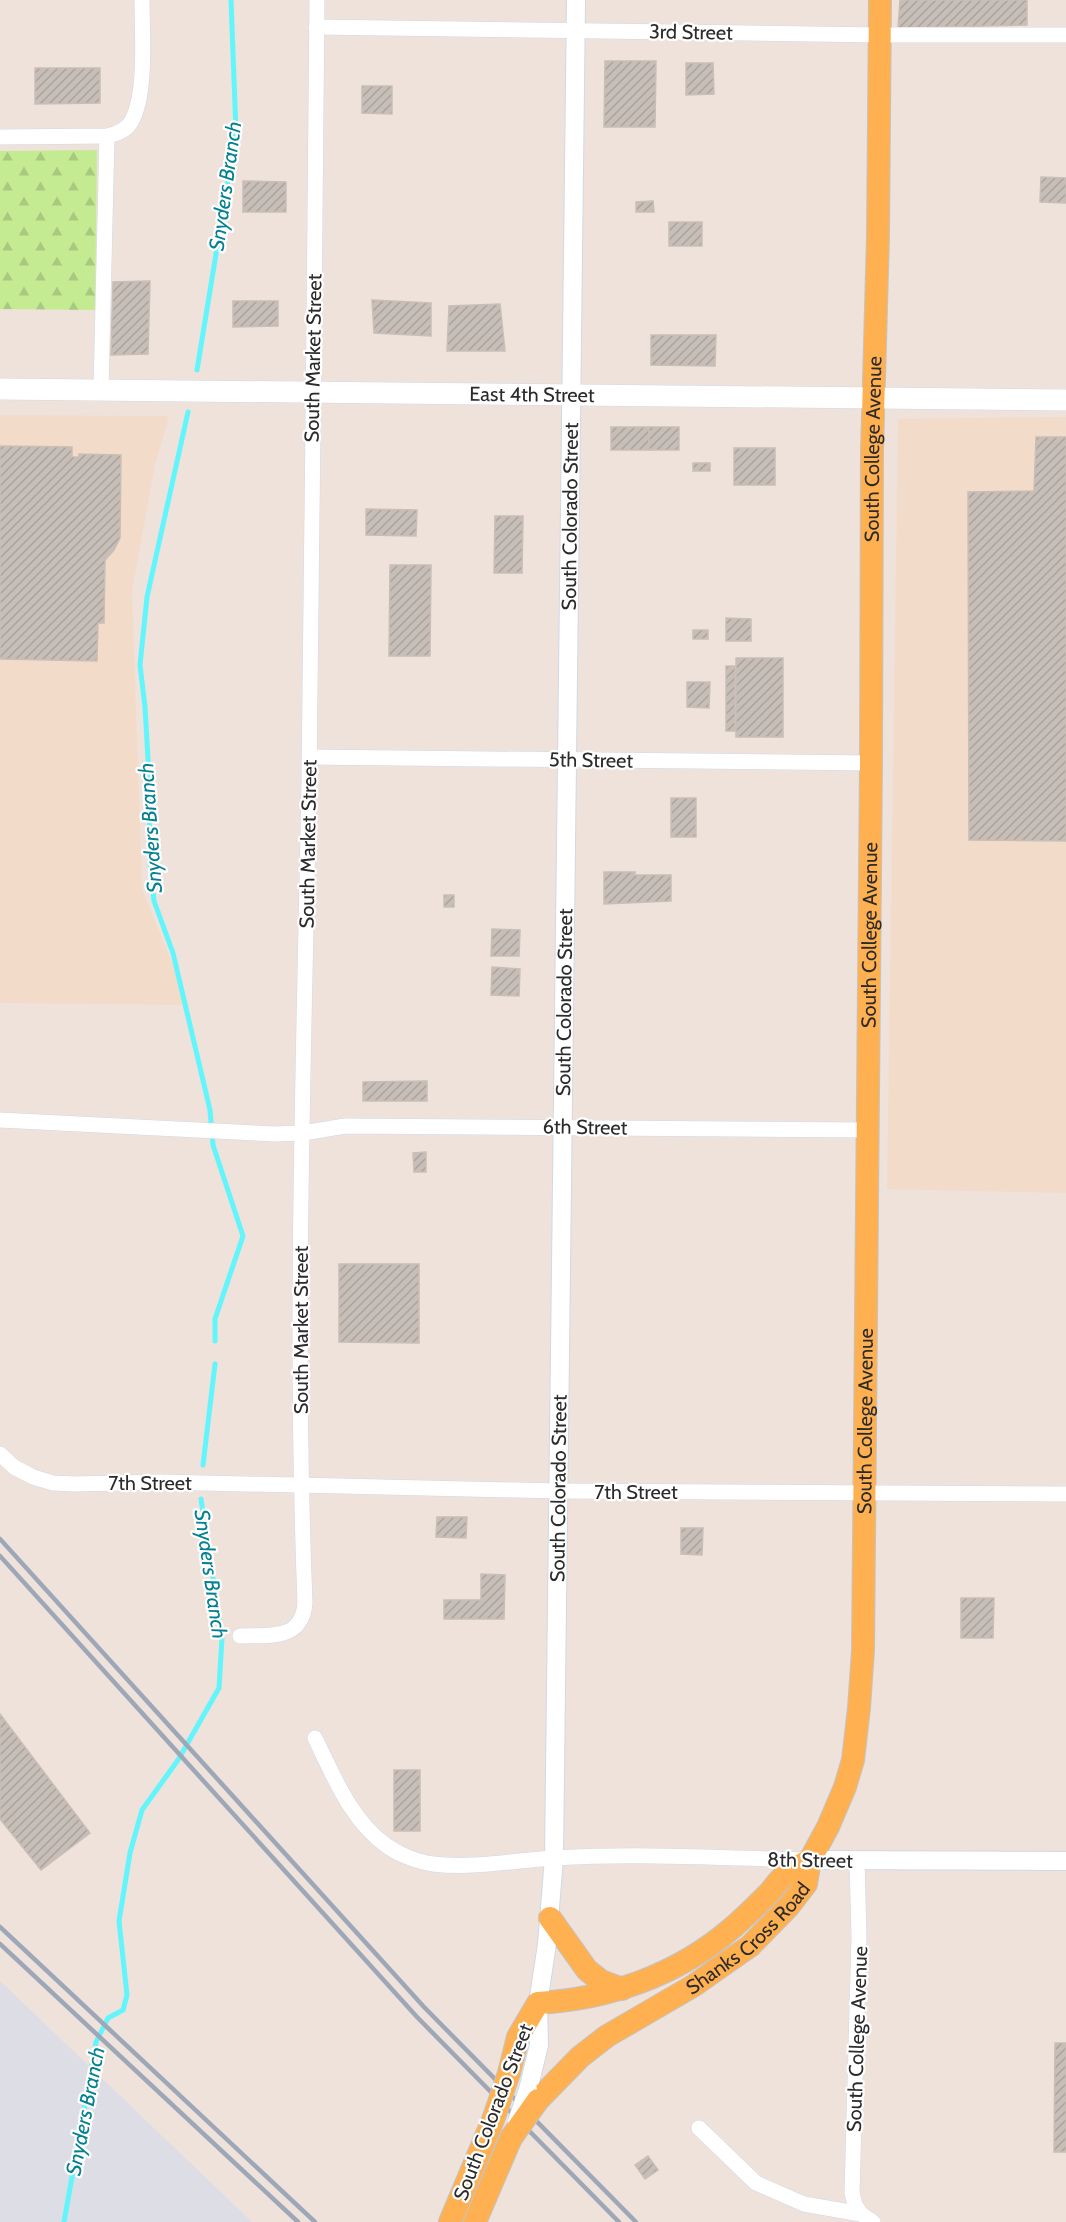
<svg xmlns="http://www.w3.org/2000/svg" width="1066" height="2222" viewBox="0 0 1066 2222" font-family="Cabin,sans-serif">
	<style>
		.industrial { fill: #dddde6 }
		.education { fill: #f2dcc9 }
		.forest { fill: url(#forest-firs) }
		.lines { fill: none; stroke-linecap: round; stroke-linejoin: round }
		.stream { stroke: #63f5fc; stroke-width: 5 }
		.building { fill: url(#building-hatch); stroke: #cabeb5; stroke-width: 1.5 }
		.minor-casing { stroke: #d0d9e5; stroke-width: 16 }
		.tertiary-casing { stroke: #d0d9e5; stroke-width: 20 }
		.secondary-casing { stroke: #d0d9e5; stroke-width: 22 }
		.primary-casing { stroke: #c4c4c4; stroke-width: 24 }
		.minor { stroke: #fff; stroke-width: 15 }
		.tertiary { stroke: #fff; stroke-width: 18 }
		.secondary { stroke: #fff; stroke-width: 21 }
		.primary { stroke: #ffb050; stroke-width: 22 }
		.rail { stroke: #9da7b7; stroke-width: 4.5 }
		.tertiary-bridge-casing { stroke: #d0d9e5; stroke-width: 20; stroke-linecap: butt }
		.primary-bridge-casing { stroke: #c4c4c4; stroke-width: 24; stroke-linecap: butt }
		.tertiary-bridge { stroke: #fff; stroke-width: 18 }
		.primary-bridge { stroke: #ffb050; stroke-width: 22 }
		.labels { text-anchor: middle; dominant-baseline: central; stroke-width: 4.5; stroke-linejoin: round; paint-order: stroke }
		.street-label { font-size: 20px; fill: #2b2b2b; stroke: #fff }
		.water-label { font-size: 21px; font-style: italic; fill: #038193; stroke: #fff }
	</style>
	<defs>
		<pattern id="forest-firs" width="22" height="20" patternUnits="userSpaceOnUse" patternTransform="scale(1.5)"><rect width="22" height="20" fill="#c4eb92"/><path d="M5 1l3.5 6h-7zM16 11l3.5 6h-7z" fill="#a9ca7e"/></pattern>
		<pattern id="building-hatch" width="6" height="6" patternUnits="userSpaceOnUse" patternTransform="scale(1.5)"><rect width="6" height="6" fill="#c6beb7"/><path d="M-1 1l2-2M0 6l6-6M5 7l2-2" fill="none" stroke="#aaa39e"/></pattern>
	</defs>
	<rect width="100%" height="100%" fill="#eee2db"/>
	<polygon class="industrial" points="0,1981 252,2222 0,2222"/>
	<g class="education">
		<polygon points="0,415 169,416 155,465 132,591 142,889 189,1005 0,1003"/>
		<polygon points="1066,417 1066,1193 887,1189 898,419"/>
	</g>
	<polygon class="forest" points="97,150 95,310 0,309 0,151"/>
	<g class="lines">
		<g class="stream">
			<polyline points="197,370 236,132 231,0"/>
			<polyline points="188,412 147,597 140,665 145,707 150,793 149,854 154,901 173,953 210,1110 213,1145 243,1236 215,1319 215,1341"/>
			<polyline points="203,1465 215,1364"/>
			<polyline points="64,2222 96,2042 108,2018 123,2010 127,1995 119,1921 130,1853 142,1810 178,1760 219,1688 222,1638 201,1499"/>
		</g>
	</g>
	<g class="building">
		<polygon points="900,0 1027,0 1027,25 898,28"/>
		<polygon points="605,61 656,61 655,127 604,127"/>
		<polygon points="686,63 713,63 714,94 686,95"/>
		<polygon points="35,68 100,68 100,103 35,104"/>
		<polygon points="362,86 392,86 392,114 362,113"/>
		<polygon points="1041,177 1066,178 1066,203 1040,202"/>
		<polygon points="243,181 286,182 286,212 243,212"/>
		<polygon points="653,201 654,212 636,212 636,202"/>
		<rect x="669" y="222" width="33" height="24"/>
		<polygon points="150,281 148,354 111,355 113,282"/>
		<polygon points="372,300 431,303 431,336 374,333"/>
		<polygon points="233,301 278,301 278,326 233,327"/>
		<polygon points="500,304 505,351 447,351 449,306"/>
		<polygon points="651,335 716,335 715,366 651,365"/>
		<rect x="611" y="427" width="38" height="23"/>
		<rect x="649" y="427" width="30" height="23"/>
		<polygon points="1036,437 1066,437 1066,841 969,840 968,492 1034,491"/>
		<polygon points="0,446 72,447 72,457 79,457 79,454 121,455 120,538 114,550 105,560 104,623 98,623 97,661 0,659"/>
		<rect x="734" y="448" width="41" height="37"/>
		<rect x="693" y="463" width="17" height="8"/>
		<polygon points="366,509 417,510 416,536 366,535"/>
		<polygon points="495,516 523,516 522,573 494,573"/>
		<polygon points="390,565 431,565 430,656 389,656"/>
		<polygon points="726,618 751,619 751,641 726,641"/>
		<rect x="693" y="630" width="15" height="9"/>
		<rect x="736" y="658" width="47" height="79"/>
		<rect x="726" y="666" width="9" height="65"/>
		<polygon points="687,682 710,682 709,708 687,707"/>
		<rect x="671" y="798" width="25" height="39"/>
		<polygon points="604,872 635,872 635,875 671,875 671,901 604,904"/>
		<rect x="444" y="895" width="10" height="12"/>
		<polygon points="492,929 520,930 519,956 491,956"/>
		<polygon points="492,967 520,969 519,996 491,995"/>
		<polygon points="427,1081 427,1101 363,1101 363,1082"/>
		<polygon points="426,1152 426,1172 414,1172 413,1153"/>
		<polygon points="339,1264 419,1264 419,1343 339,1342"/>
		<polygon points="437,1517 467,1517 466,1538 436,1537"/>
		<polygon points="681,1528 703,1528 702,1555 681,1554"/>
		<polygon points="481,1574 505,1575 504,1619 444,1619 444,1600 481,1600"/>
		<polygon points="961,1598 994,1598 993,1638 961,1638"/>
		<polygon points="0,1714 90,1833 41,1870 0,1819"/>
		<rect x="394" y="1770" width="26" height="61"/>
		<polygon points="1055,2043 1066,2043 1066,2152 1054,2152"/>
		<polygon points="648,2156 658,2170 645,2179 635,2165"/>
	</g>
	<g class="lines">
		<defs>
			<g id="minor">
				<polyline points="316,27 880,35 1066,35"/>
				<path d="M0,137l107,-1c9,-2 19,-5 24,-14 16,-26 11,-90 11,-122"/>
				<polyline points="101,390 107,136"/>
				<polyline points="310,757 871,763"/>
				<polyline points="0,1120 274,1134 303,1133 345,1126 867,1130"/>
				<polyline points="0,1454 14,1467 33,1477 53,1483 74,1484 160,1482 559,1491 1066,1494"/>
				<path d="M240,1636c29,-1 62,5 65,-33 -11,-274 -1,-548 4,-822 5,-260 4,-521 8,-781"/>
				<path d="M315,1738c18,37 36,83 72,108 13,9 31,16 46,18 40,5 82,-4 122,-6 84,-5 170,0 254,2"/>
				<polyline points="857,1861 859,1937 852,2193 855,2205 861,2214"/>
				<polyline points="699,2128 756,2183 804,2204 861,2214 873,2222"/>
			</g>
			<g id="tertiary">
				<polyline points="810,1860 1066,1861"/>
				<path id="s1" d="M528,2090l11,-45 -1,-42 9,-59 7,-86 22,-1858"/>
			</g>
			<g id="secondary">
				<path id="s2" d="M0,389l1066,11"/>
			</g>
			<g id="primary">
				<polyline points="550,1918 587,1970 601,1981 622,1989"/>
				<path d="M509,2073l9,-36 20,-34c71,-4 139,-28 193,-74 13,-11 25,-23 37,-35 5,-5 9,-12 15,-17 8,-7 18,-12 27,-17"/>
				<path id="s3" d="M538,2100l42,-43 27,-21 86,-50 57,-40 39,-40 17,-22 4,-24 18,-33 17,-40 8,-27 6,-52 4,-58 8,-887 1,-312 6,-215 2,-236"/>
				<polyline points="450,2222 493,2120"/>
				<polyline points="475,2222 511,2138"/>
			</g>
		</defs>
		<use href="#minor" class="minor-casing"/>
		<use href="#tertiary" class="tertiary-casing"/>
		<use href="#secondary" class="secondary-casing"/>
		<use href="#primary" class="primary-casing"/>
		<use href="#minor" class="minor"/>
		<use href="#tertiary" class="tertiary"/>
		<use href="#secondary" class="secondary"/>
		<use href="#primary" class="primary"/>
		<g class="rail">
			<polyline points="0,1539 424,2007 636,2222"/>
			<polyline points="0,1556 417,2017 619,2222"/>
			<polyline points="0,1927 315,2222"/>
			<polyline points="0,1944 298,2222"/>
		</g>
		<defs>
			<polyline id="tertiary-bridge" points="517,2122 528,2090"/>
			<g id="primary-bridge">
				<polyline points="493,2120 509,2073"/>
				<polyline points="511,2138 538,2100"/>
			</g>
		</defs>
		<use href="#tertiary-bridge" class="tertiary-bridge-casing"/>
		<use href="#primary-bridge" class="primary-bridge-casing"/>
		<use href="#tertiary-bridge" class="tertiary-bridge"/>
		<use href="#primary-bridge" class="primary-bridge"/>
	</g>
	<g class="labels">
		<g class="street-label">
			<text transform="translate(691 32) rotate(1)">3rd Street</text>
			<text transform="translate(313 358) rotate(-89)">South Market Street</text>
			<text stroke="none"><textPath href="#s2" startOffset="532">East 4th Street</textPath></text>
			<text stroke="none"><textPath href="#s3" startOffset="1792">South College Avenue</textPath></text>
			<text stroke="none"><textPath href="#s1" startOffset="1576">South Colorado Street</textPath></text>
			<text transform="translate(591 760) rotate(1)">5th Street</text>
			<text transform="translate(308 844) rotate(-89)">South Market Street</text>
			<text stroke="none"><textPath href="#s3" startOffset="1306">South College Avenue</textPath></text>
			<text stroke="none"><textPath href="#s1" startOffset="1090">South Colorado Street</textPath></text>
			<text transform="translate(585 1127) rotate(1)">6th Street</text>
			<text transform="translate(301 1330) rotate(-90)">South Market Street</text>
			<text stroke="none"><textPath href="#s3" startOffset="820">South College Avenue</textPath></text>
			<text x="150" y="1483">7th Street</text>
			<text stroke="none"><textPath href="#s1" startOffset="604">South Colorado Street</textPath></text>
			<text x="636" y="1492">7th Street</text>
			<text transform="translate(810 1860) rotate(1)">8th Street</text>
			<text stroke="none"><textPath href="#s3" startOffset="267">Shanks Cross Road</textPath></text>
			<text transform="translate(857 2039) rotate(-88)">South College Avenue</text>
			<text transform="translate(493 2112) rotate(-69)">South Colorado Street</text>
		</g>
		<g class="water-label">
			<text transform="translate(225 186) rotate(-82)">Snyders Branch</text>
			<text transform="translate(150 828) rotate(-94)">Snyders Branch</text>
			<text transform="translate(211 1574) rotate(82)">Snyders Branch</text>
			<text transform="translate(85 2111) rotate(-79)">Snyders Branch</text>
		</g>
	</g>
</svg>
